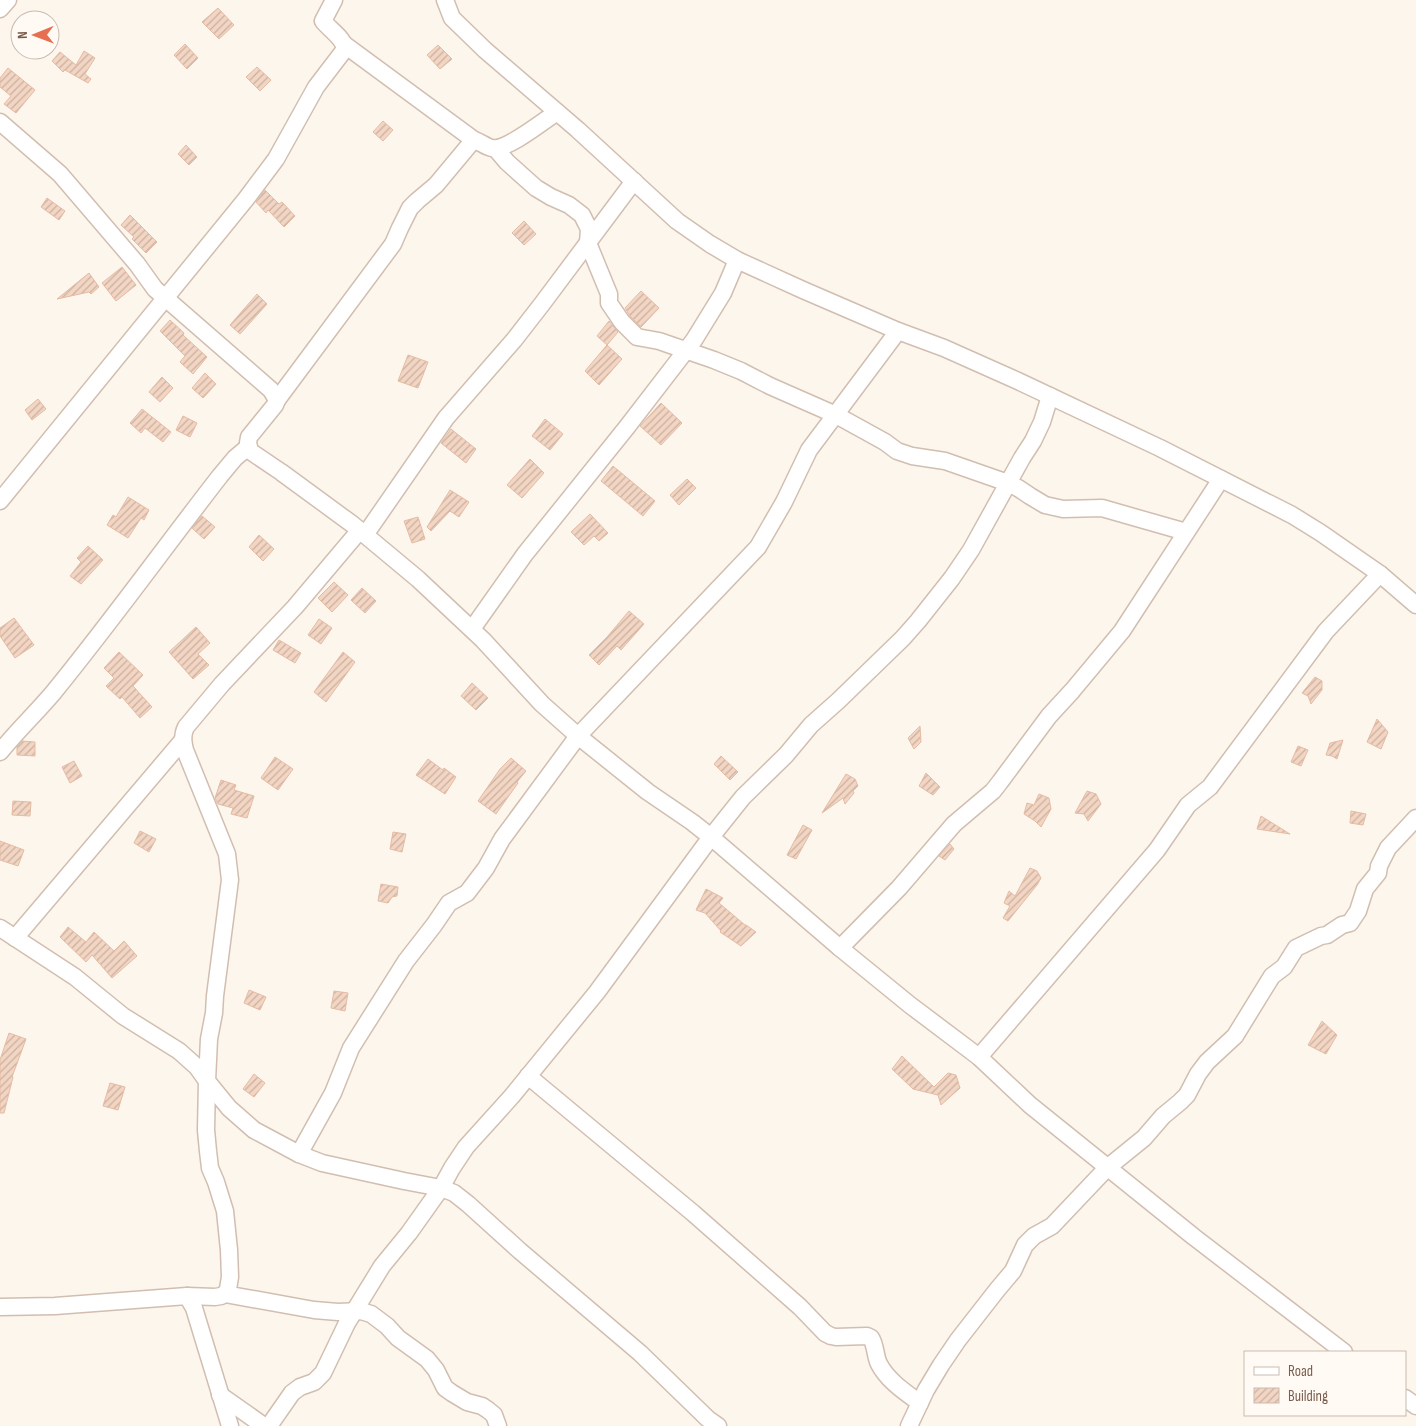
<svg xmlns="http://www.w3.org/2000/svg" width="1416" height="1426" viewBox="0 0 1416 1426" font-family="'Sofia Sans Condensed',sans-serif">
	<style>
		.building { fill: url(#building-hatch); stroke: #e6bba3 }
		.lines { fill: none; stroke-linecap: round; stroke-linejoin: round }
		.minor-casing { stroke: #d1beb0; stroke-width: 19 }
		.minor { stroke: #fff; stroke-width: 16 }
	</style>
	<defs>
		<pattern id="building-hatch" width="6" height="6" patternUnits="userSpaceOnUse" patternTransform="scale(1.25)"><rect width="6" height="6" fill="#f3d5c3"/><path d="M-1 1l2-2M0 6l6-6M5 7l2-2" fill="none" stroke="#cab0a1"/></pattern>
	</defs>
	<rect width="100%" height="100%" fill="#fdf6ec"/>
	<g class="building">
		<polygon points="218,8 234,25 219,39 202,22"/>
		<polygon points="185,44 198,58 187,69 174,55"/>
		<polygon points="438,45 452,59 440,69 427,55"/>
		<polygon points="84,51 95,58 85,74 91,79 88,83 65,70 63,72 52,61 60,52 76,65"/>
		<polygon points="257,67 271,80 260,91 246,77"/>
		<polygon points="8,68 35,90 16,113 4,104 11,96 0,87 0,78"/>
		<polygon points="383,121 393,130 383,141 373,132"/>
		<polygon points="186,145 197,157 189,165 178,154"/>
		<polygon points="265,190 279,204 282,202 295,216 284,227 268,210 266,213 256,202"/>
		<polygon points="47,198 65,211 59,220 41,207"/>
		<polygon points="130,215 157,242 146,253 132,239 134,237 121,225"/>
		<polygon points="524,221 536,234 524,245 512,233"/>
		<polygon points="122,267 136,285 116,301 102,283"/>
		<polygon points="89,273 99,287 91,294 89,292 57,299"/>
		<polygon points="641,291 659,308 641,327 630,316 625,308"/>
		<polygon points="257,294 267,304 240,334 230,325"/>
		<polygon points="170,320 184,333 183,335 207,357 193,374 180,362 185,356 160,331"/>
		<polygon points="609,321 618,332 607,345 597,336"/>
		<polygon points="607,345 622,359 599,385 585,371"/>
		<polygon points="408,355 428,362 418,388 398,381"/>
		<polygon points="205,373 216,384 203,398 192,388"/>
		<polygon points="162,377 173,388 160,402 149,392"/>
		<polygon points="38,399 46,409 32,420 25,410"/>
		<polygon points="661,403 682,423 661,445 640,426"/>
		<polygon points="142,409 171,432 163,442 145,428 141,433 130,423"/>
		<polygon points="183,416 197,423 190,437 176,430"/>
		<polygon points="545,419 563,434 550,450 532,436"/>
		<polygon points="451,429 476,449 466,463 441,443"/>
		<polygon points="530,459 544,473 522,498 507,485"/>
		<polygon points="613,466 655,501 643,516 601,481"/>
		<polygon points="687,479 696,488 679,505 670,495"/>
		<polygon points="450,490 469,502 459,517 450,511 431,531 427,527"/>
		<polygon points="128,497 149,510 144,520 141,518 128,538 107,525 113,515 116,517"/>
		<polygon points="590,514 608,533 599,541 594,536 584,545 571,532"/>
		<polygon points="202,516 215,527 204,539 192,528"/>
		<polygon points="418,517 425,539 412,543 404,521"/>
		<polygon points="259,535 274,549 263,561 249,547"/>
		<polygon points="88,546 103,560 81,584 70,576 81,562 77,558"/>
		<polygon points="334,582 348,595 332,612 318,598"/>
		<polygon points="362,588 376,601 365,613 351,600"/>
		<polygon points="629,611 644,624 621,650 617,646 599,665 589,655 607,637"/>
		<polygon points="14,618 34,645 15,658 0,636 0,628"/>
		<polygon points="319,619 332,628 321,644 308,635"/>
		<polygon points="196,627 210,643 198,654 209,665 193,679 169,652"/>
		<polygon points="279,640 301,653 295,663 273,650"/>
		<polygon points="119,652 143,675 133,686 152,707 140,718 122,697 120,699 106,686 114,678 104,668"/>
		<polygon points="343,652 355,662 326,702 314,692"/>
		<polygon points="1315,677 1322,681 1322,690 1311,704 1308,696 1302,693"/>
		<polygon points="472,683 488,698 476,710 461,696"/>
		<polygon points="1377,719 1388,732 1381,749 1367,742"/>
		<polygon points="920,726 921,742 914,749 908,738"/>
		<polygon points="1343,740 1337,759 1332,756 1326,755 1330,743"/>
		<polygon points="22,741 35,742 35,756 17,755 17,747"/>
		<polygon points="1298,746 1308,750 1301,766 1291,762"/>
		<polygon points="721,756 738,772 730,780 714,764"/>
		<polygon points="275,757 293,769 278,790 261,778"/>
		<polygon points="511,758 526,771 517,782 518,783 496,814 478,801 500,769"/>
		<polygon points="428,759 443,770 444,768 456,777 445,794 416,775"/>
		<polygon points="74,761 82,776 70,783 62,767"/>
		<polygon points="926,773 940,787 933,795 919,786"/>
		<polygon points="846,774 855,779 858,786 853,791 854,793 845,804 843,798 822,813"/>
		<polygon points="221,780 236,785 234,790 254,796 247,818 231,814 233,808 218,804 215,798"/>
		<polygon points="1087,791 1096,794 1101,804 1088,821 1084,814 1075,813"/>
		<polygon points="1039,794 1049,798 1051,809 1041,827 1035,821 1024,814 1027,803 1034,805"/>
		<polygon points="13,801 31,802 30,816 12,815"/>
		<polygon points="1351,811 1366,814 1363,825 1350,823"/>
		<polygon points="1261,816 1290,834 1257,829"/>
		<polygon points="803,825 812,830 796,859 787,855"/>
		<polygon points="140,831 156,839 149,852 134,843"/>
		<polygon points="393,832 406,834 402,852 390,849"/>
		<polygon points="0,841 24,850 18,866 0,860"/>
		<polygon points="950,844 954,849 945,860 939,856"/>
		<polygon points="1030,868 1037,871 1041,878 1037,885 1008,921 1003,918 1010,906 1004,903 1009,891 1015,896"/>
		<polygon points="381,884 398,887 397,896 392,897 388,903 378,901"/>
		<polygon points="706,889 723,898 719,903 745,925 746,925 756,932 741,946 720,932 721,931 705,913 696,910"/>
		<polygon points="68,927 86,942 94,932 114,951 124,941 137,956 112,978 92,955 86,962 60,937"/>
		<polygon points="249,990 266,997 260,1010 244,1003"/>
		<polygon points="334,991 348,993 345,1011 331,1008"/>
		<polygon points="1322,1021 1337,1035 1326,1054 1308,1045"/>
		<polygon points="9,1033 26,1039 12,1077 13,1077 4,1113 0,1113 0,1060"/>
		<polygon points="902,1056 934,1087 948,1073 956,1075 960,1088 941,1105 938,1095 913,1089 892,1069"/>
		<polygon points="254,1074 265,1083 254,1097 243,1089"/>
		<polygon points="110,1083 125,1087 118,1110 103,1106"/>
	</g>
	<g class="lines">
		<defs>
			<g id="minor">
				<polyline points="445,0 452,18 485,50 578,130 677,221 710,244 737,260 803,290 898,331 944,348 1018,381 1160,448 1292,515 1321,533 1380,574 1416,605"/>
				<polyline points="0,9 8,0"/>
				<polyline points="345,45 474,140"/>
				<polyline points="0,122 60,174 137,264 155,289 271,390 277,400 275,405 249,437 248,443 250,451 281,472 352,524 418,579 483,640 542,704 578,736 648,792 692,822 711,837 840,948 910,1005 979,1057 1030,1105 1194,1237 1344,1352"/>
				<polyline points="496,149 507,162 536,188 551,197 569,205 582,215 589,229 588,243 609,294 609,303 622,322 637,337 659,341 714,360 741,371 770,386 836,415 885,442 897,451 912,456 945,461 1008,483 1018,488 1030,496 1045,505 1063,509 1102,508 1186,532"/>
				<path d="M277,400l116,-156 7,-16 10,-20 7,-7 19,-16 35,-42 3,-3c7,2 12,7 18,8 14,3 53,-28 65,-36"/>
				<path d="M0,501l246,-302 30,-40 40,-72 29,-38c-1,-11 -15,-19 -22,-28l11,-21"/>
				<path d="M360,530l-65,77 -73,77 -36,43c-4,8 -3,14 -1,23l42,104 3,26 -15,116 -1,17 -5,26 -2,42 22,27 25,22 45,24 23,9 82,18 37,7 13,5 14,11 52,47 120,102 68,66 10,7"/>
				<polyline points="365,535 446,418 514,340 542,304 634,181"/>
				<polyline points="472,629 525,554 627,427 694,340 723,293 737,260"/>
				<path d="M0,752c17,-21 36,-39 53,-59 58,-71 111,-145 167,-217l15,-18 13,-11"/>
				<polyline points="0,928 75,977 123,1016 179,1051 197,1067 207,1081 206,1130 208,1151 210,1168 216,1182 225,1211 229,1250 230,1277 228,1289 225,1294 221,1296 215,1297 187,1296"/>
				<polyline points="15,938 183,740"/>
				<polyline points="840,948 899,888 954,824 993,791 1000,782 1049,716 1072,691 1122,631 1221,479"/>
				<polyline points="979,1057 1157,850 1188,805 1210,787 1326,631 1380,574"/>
				<path d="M528,1076l165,137 107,94 25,26 6,3 5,1 31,-1 4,2c5,8 4,18 8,26 9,17 26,28 41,39"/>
				<polyline points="299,1154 333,1093 351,1048 406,961 434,925 449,903 467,893 486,868 502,839 578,736 758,547 784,502 809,450 898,331"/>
				<polyline points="225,1294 314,1310 338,1312 361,1311 371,1314 387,1326 398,1338 427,1359 436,1370 445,1388 452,1393 467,1402 482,1406 488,1410 494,1415 498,1426"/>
				<polyline points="0,1307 55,1306 187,1296 194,1308 230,1426"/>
				<polyline points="220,1395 264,1426"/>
				<polyline points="1405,1398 1416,1406"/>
				<polyline points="269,1426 292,1393 300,1387 314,1382 323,1373 347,1323 382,1266 409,1233 441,1188 452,1168 466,1147 512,1096 597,992 711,837 743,797 786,755 811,725 838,701 903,638 918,621 952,578 971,550 1022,458 1033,441 1042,422 1050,396"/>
				<polyline points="909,1426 926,1390 941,1365 958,1340 997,1290 1013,1271 1025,1245 1034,1236 1052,1226 1107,1168 1144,1138 1163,1116 1180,1102 1187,1095 1198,1074 1207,1062 1235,1036 1272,976 1284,967 1296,948 1321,936 1327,935 1342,925 1350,923 1358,911 1365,889 1378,873 1379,866 1388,848 1416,818"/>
			</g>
		</defs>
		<use href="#minor" class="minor-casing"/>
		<use href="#minor" class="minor"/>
	</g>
	<rect x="1244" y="1351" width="162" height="65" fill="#fffaf3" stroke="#cabbb1"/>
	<rect x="1254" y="1367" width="25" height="8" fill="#ffffff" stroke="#cabbb1"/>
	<text x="1288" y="1376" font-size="15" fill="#7a5c4d">Road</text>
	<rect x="1254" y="1388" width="25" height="15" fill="url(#building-hatch)" stroke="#cabbb1"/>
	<text x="1288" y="1401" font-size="15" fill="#7a5c4d">Building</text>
	<g transform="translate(35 35) rotate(269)"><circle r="24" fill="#fffaf3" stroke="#cabbb1"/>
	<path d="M0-4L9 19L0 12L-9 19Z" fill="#e76f51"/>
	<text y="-8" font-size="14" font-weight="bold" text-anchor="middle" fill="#7a5c4d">N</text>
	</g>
</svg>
